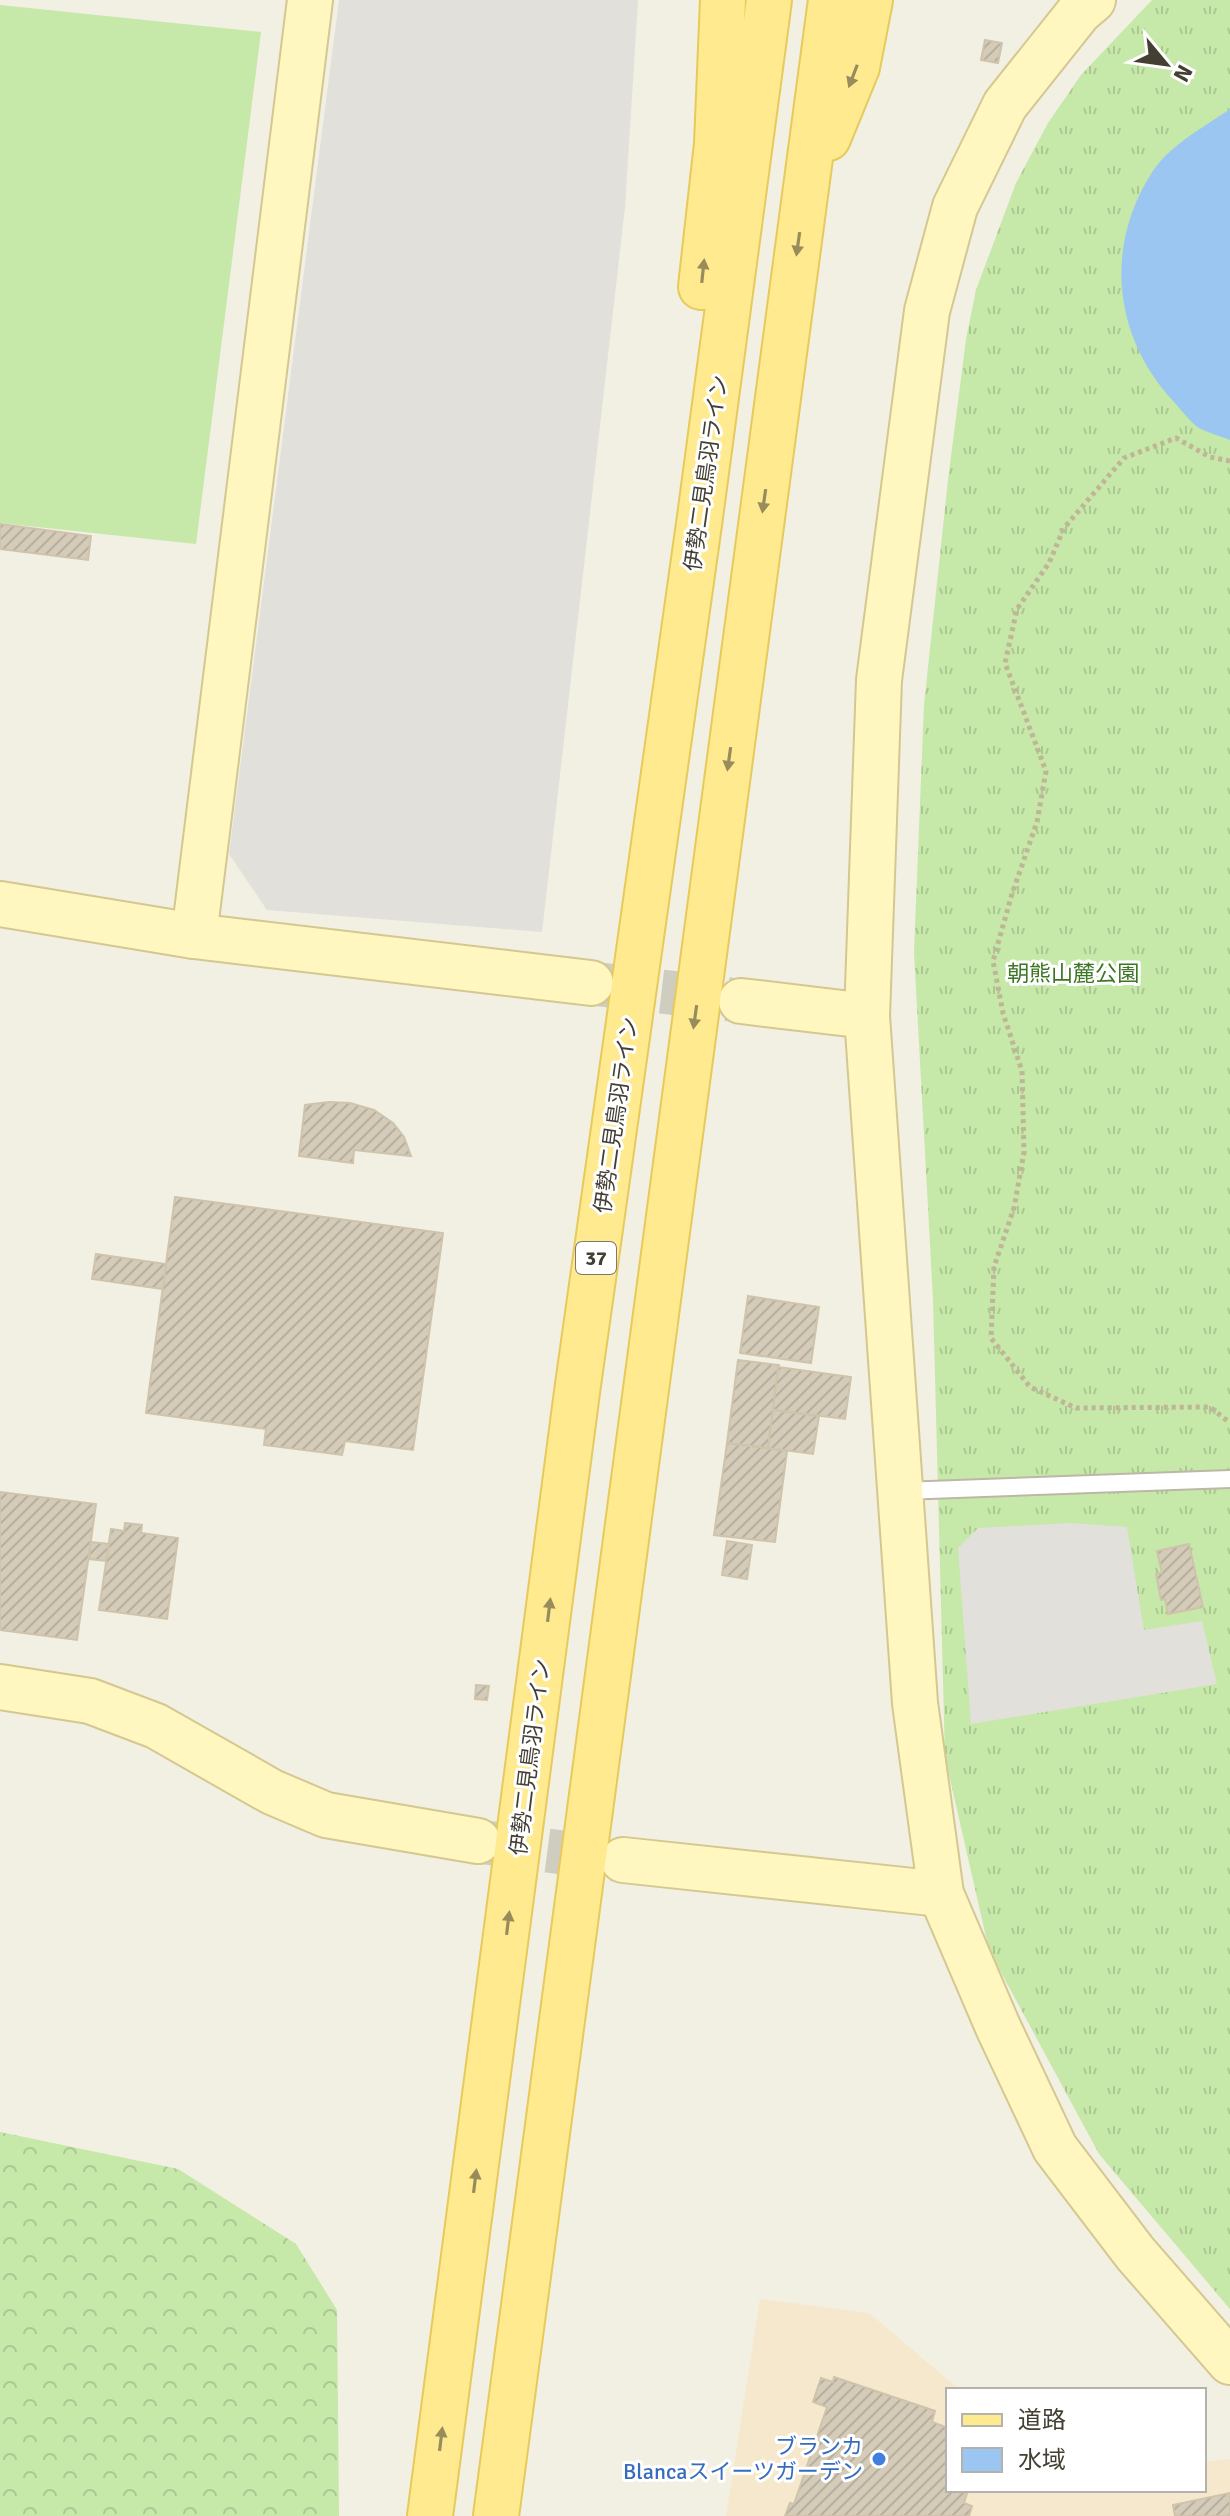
<svg xmlns="http://www.w3.org/2000/svg" width="1230" height="2516" viewBox="0 0 1230 2516" font-family="Signika,'Noto Sans JP',sans-serif">
	<style>
		.commercial { fill: #f6e8cc }
		.grass { fill: url(#grass-tufts) }
		.forest { fill: url(#forest-crowns) }
		.pitch { fill: #c6e8a9 }
		.parking { fill: #e2e0db }
		.water { fill: #9bc6f2 }
		.building { fill: url(#building-hatch); stroke: #cfc4ab; stroke-width: 2 }
		.lines { fill: none; stroke-linecap: round; stroke-linejoin: round }
		.secondary-tunnel { stroke: #cfccc0; stroke-width: 44; stroke-dasharray: 44 22; stroke-linecap: butt }
		.lane-casing { stroke: #bdb7a5; stroke-width: 20 }
		.secondary-casing { stroke: #d4c890; stroke-width: 48 }
		.primary-casing { stroke: #e7ca5c; stroke-width: 48 }
		.path { stroke: #c0b596; stroke-width: 5; stroke-dasharray: 4 4; stroke-linecap: butt }
		.lane { stroke: #fff; stroke-width: 16 }
		.secondary { stroke: #fff6c0; stroke-width: 44 }
		.primary { stroke: #ffea8f; stroke-width: 44 }
		.oneway { fill: #988c5c }
		.shop-dot { fill: #3f7fe0; stroke: #fff; stroke-width: 3 }
		.labels { text-anchor: middle; dominant-baseline: central; stroke-width: 6; stroke-linejoin: round; paint-order: stroke }
		.shield { fill: #fff; stroke: #7c7970; stroke-width: 2 }
		.shield-label { font-size: 20px; font-weight: bold; fill: #443f33 }
		.street-label { font-size: 22px; fill: #443f33; stroke: #fff }
		.park-label { font-size: 22px; fill: #3c7725; stroke: #fff }
		.shop-label { font-size: 22px; fill: #366cbe; stroke: #fff; text-anchor: end }
	</style>
	<defs>
		<pattern id="grass-tufts" width="24" height="20" patternUnits="userSpaceOnUse" patternTransform="scale(2)"><rect width="24" height="20" fill="#c6e8a9"/><path d="M3 7l-1-3M5 7V3M7 7l1-3M15 17l-1-3M17 17v-4M19 17l1-3" fill="none" stroke="#abc892"/></pattern>
		<pattern id="forest-crowns" width="20" height="18" patternUnits="userSpaceOnUse" patternTransform="scale(2)"><rect width="20" height="18" fill="#c6e8a9"/><path d="M2 6a3 3 0 1 1 6 0M12 15a3 3 0 1 1 6 0" fill="none" stroke="#abc892"/></pattern>
		<pattern id="building-hatch" width="6" height="6" patternUnits="userSpaceOnUse" patternTransform="scale(2)"><rect width="6" height="6" fill="#d4cbb8"/><path d="M-1 1l2-2M0 6l6-6M5 7l2-2" fill="none" stroke="#b7af9f"/></pattern>
	</defs>
	<rect width="100%" height="100%" fill="#f2efe3"/>
	<polygon class="commercial" points="760,2299 869,2313 960,2390 948,2390 948,2490 1204,2490 1204,2462 1230,2459 1230,2516 726,2516"/>
	<polygon class="grass" points="1152,0 1230,0 1230,2309 1099,2154 989,1950 945,1757 933,1299 914,952 924,705 948,480 966,339 976,290 1016,183 1048,123 1081,75"/>
	<polygon class="forest" points="0,2132 178,2169 296,2244 337,2310 339,2516 0,2516"/>
	<polygon class="pitch" points="0,5 261,32 196,544 0,523"/>
	<g class="parking">
		<polygon points="339,0 638,0 625,207 542,932 267,910 229,854"/>
		<polygon points="1072,1523 1127,1527 1144,1630 1202,1621 1217,1684 971,1724 958,1548 978,1528"/>
	</g>
	<path class="water" d="M1230,109v331c-10,-4 -25,-8 -34,-14 -7,-6 -14,-15 -21,-23 -60,-63 -72,-153 -24,-229 18,-29 52,-46 79,-65z"/>
	<g class="building">
		<polygon points="985,40 1002,43 998,63 981,60"/>
		<polygon points="0,524 91,536 88,560 0,549"/>
		<polygon points="329,1102 350,1103 374,1110 393,1123 404,1137 411,1156 354,1150 353,1163 299,1156 305,1105"/>
		<polygon points="175,1197 443,1233 413,1450 345,1441 342,1455 264,1445 266,1429 146,1413"/>
		<polygon points="96,1254 166,1264 163,1289 92,1279"/>
		<polygon points="748,1296 819,1307 811,1363 740,1353"/>
		<polygon points="738,1360 779,1365 768,1448 727,1443"/>
		<polygon points="778,1367 851,1377 845,1419 773,1410"/>
		<polygon points="773,1410 819,1416 813,1454 768,1448"/>
		<polygon points="727,1443 787,1451 775,1542 714,1535"/>
		<polygon points="0,1492 96,1504 77,1640 0,1630"/>
		<polygon points="125,1523 142,1525 141,1533 178,1538 167,1619 99,1610 111,1529 124,1531"/>
		<polygon points="727,1541 752,1545 747,1579 722,1575"/>
		<polygon points="91,1542 109,1544 106,1561 89,1559"/>
		<polygon points="1189,1544 1203,1607 1168,1614 1165,1599 1161,1600 1156,1574 1162,1573 1157,1551"/>
		<polygon points="476,1685 489,1686 487,1700 475,1699"/>
		<polygon points="834,2377 935,2411 932,2422 948,2428 948,2490 968,2490 964,2503 972,2506 969,2516 785,2516 790,2503 794,2504 827,2407 813,2402 821,2378 833,2382"/>
		<polygon points="1230,2493 1230,2516 1175,2516 1173,2505"/>
	</g>
	<g class="lines">
		<g class="secondary-tunnel">
			<polyline points="596,984 734,1000"/>
			<polyline points="482,1842 620,1860"/>
		</g>
		<defs>
			<polyline id="lane" points="902,1491 1230,1479"/>
			<g id="secondary">
				<polyline points="1093,0 1079,12 1005,105 955,207 927,311 879,680 867,1016 915,1703 941,1894 998,2027 1055,2148 1135,2253 1230,2362"/>
				<polyline points="0,904 194,936 591,983"/>
				<polyline points="194,936 310,0"/>
				<polyline points="741,1001 867,1016"/>
				<polyline points="0,1687 90,1701 156,1726 272,1792 326,1815 478,1841"/>
				<polyline points="623,1860 941,1894"/>
			</g>
			<g id="primary">
				<polyline points="828,138 857,67 870,0"/>
				<polyline points="701,287 717,144 723,0"/>
				<polyline points="430,2516 577,1392 700,517 769,0"/>
				<polyline points="496,2516 831,0"/>
			</g>
		</defs>
		<use href="#lane" class="lane-casing"/>
		<use href="#secondary" class="secondary-casing"/>
		<use href="#primary" class="primary-casing"/>
		<polyline class="path" points="1230,461 1210,457 1176,438 1124,458 1064,528 1049,563 1017,609 1005,663 1046,771 1037,822 1012,894 993,961 1003,1013 1022,1071 1024,1152 1014,1208 994,1267 991,1338 1030,1387 1076,1408 1210,1407 1230,1423"/>
		<use href="#lane" class="lane"/>
		<use href="#secondary" class="secondary"/>
		<use href="#primary" class="primary"/>
	</g>
	<defs><path id="oneway-solid" d="M-6-.8H1V-3.2L6.5 0L1 3.2V.8H-6Z" transform="scale(2)"/></defs>
	<g class="oneway">
		<use href="#oneway-solid" transform="translate(853 76) rotate(111)"/>
		<use href="#oneway-solid" transform="translate(798 244) rotate(98)"/>
		<use href="#oneway-solid" transform="translate(703 271) rotate(-84)"/>
		<use href="#oneway-solid" transform="translate(764 501) rotate(98)"/>
		<use href="#oneway-solid" transform="translate(729 759) rotate(98)"/>
		<use href="#oneway-solid" transform="translate(695 1017) rotate(98)"/>
		<use href="#oneway-solid" transform="translate(549 1610) rotate(-83)"/>
		<use href="#oneway-solid" transform="translate(508 1923) rotate(-83)"/>
		<use href="#oneway-solid" transform="translate(475 2181) rotate(-83)"/>
		<use href="#oneway-solid" transform="translate(441 2439) rotate(-83)"/>
	</g>
	<circle class="shop-dot" cx="879" cy="2459" r="8"/>
	<g class="labels">
		<rect class="shield" x="576" y="1242" width="40" height="32" rx="6"/>
		<g class="shield-label">
			<text x="596" y="1258">37</text>
		</g>
		<g class="street-label">
			<text transform="translate(706 473) rotate(-82)">伊勢二見鳥羽ライン</text>
			<text transform="translate(616 1115) rotate(-82)">伊勢二見鳥羽ライン</text>
			<text transform="translate(530 1757) rotate(-83)">伊勢二見鳥羽ライン</text>
		</g>
		<g class="park-label">
			<text x="1073" y="973">朝熊山麓公園</text>
		</g>
		<g class="shop-label">
			<text x="863" y="2446">ブランカ<tspan x="863" dy="25">Blancaスイーツガーデン</tspan></text>
		</g>
	</g>
	<rect x="946" y="2388" width="260" height="104" fill="#ffffff" stroke="#b4b2ad" stroke-width="2"/>
	<rect x="962" y="2414" width="40" height="12" fill="#ffea8f" stroke="#b4b2ad" stroke-width="2"/>
	<text x="1018" y="2428" font-size="24" fill="#443f33">道路</text>
	<rect x="962" y="2448" width="40" height="24" fill="#9bc6f2" stroke="#b4b2ad" stroke-width="2"/>
	<text x="1018" y="2468" font-size="24" fill="#443f33">水域</text>
	<g transform="translate(1166 64) rotate(119)" stroke="#ffffff" stroke-width="6" paint-order="stroke">
	<path d="M0-6L14 30L0 20L-14 30Z" fill="#443f33"/>
	<text y="-12" font-size="22" font-weight="bold" text-anchor="middle" fill="#443f33">N</text>
	</g>
</svg>
